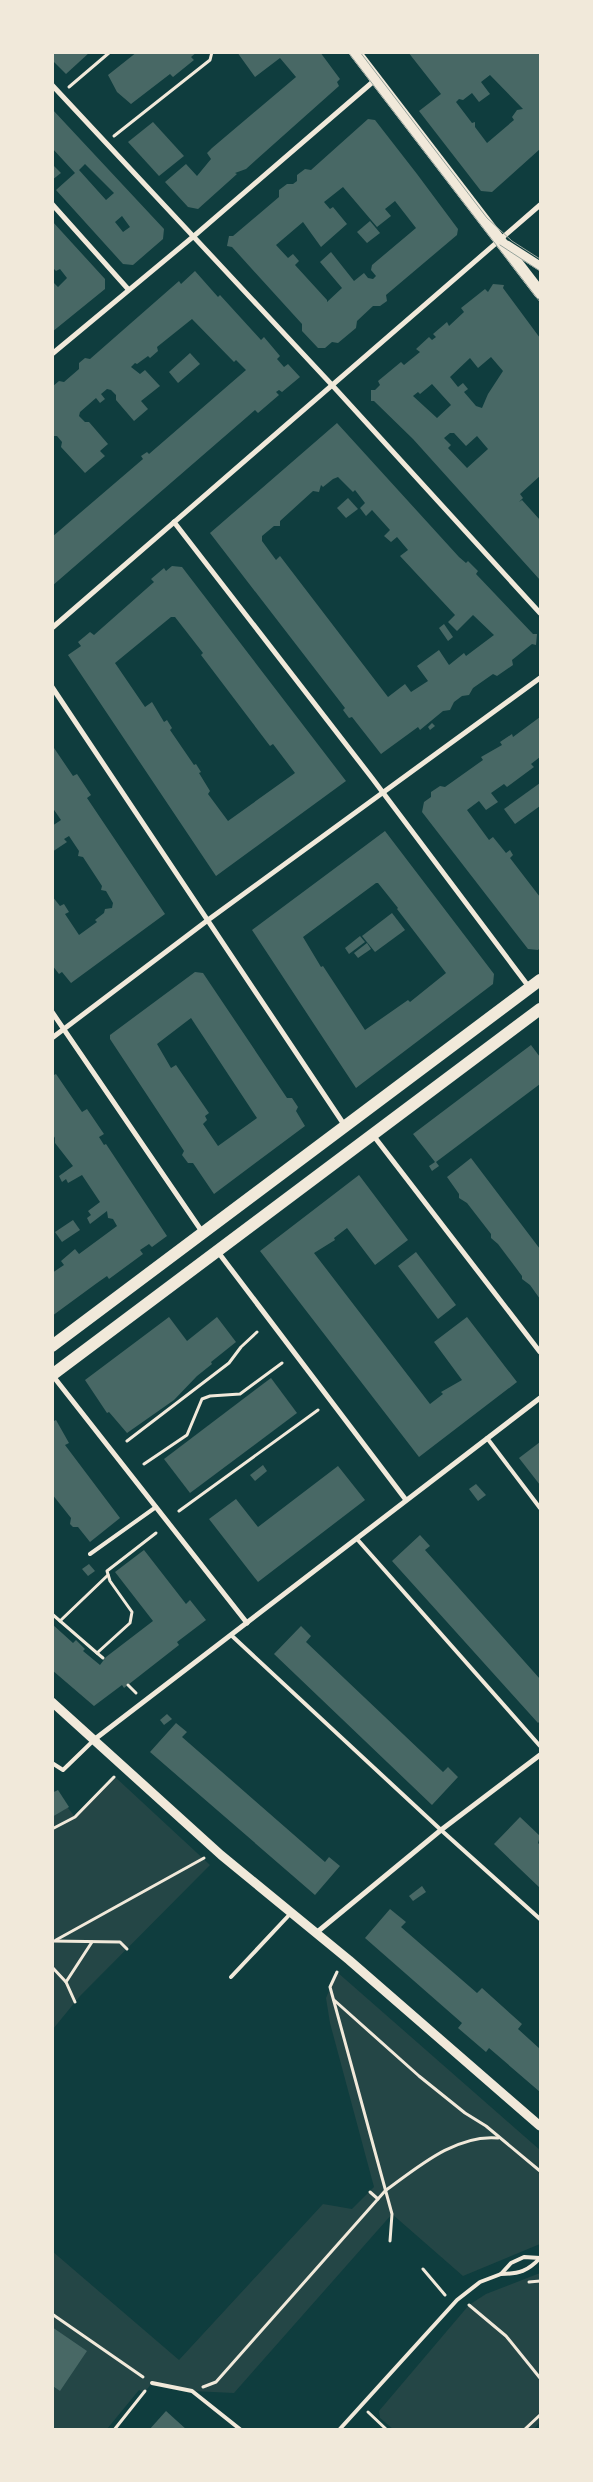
<svg xmlns="http://www.w3.org/2000/svg" width="593" height="2482" viewBox="0 0 593 2482" font-family="Rubik,sans-serif">
	<style>
		.green { fill: #244646 }
		.building { fill: #486865; fill-rule: evenodd }
		.lines { fill: none; stroke-linecap: round; stroke-linejoin: round }
		.path { stroke: #f1e9da; stroke-width: 3 }
		.service { stroke: #f1e9da; stroke-width: 4 }
		.minor { stroke: #f1e9da; stroke-width: 5 }
		.tertiary { stroke: #f1e9da; stroke-width: 9 }
		.primary { stroke: #f1e9da; stroke-width: 12 }
		.tram { stroke: #97a49c; stroke-width: 1 }
	</style>
	<rect width="100%" height="100%" fill="#0f3d3e"/>
	<g class="green">
		<polygon points="114,1776 210,1865 80,1996 53,2029 53,1789 75,1817"/>
		<polygon points="337,1972 540,2150 540,2244 463,2276 392,2214 234,2393 192,2391 152,2383 144,2393 139,2390 107,2429 53,2429 53,2387 59,2390 53,2328 52,2251 179,2360 323,2204 352,2209 374,2187 330,2023 326,1998"/>
		<polygon points="540,2273 540,2422 534,2429 393,2429 380,2418 379,2411 469,2305 486,2294"/>
	</g>
	<g class="building">
		<polygon points="52,52 90,52 66,74 52,60"/>
		<polygon points="137,52 197,52 191,57 194,60 173,77 170,74 131,104 117,92 108,75"/>
		<polygon points="237,52 320,52 340,79 337,82 339,86 246,169 235,173 237,174 198,209 188,207 165,182 186,164 197,176 211,159 207,153 212,148 296,77 280,58 255,77"/>
		<path d="M408,52h132v97l-48,43 -11,-1 -62,-80 22,-17zM490,75l33,34 -6,1 -5,7 2,3 -27,23 -12,-16v-5l-3,1 -16,-21 3,-3 4,1 9,-7 7,9 11,-8 -9,-12z"/>
		<path d="M52,109l112,120 -1,10 -30,26 -10,-1 -67,-74 19,-17 -23,-25zM85,164l29,29 -8,7 -27,-30zM122,216l8,11 -7,5 -8,-10z"/>
		<path d="M368,119l7,1 42,54 41,55 -1,6 -71,60 1,6 -7,5h-7l-16,15 -1,7 -18,15 -6,-1 -7,6h-7l-16,-17v-7l-70,-77 -5,-1 2,-10h4l46,-39v-7l8,-6h6l4,-3v-6l8,-6 6,1zM343,187l34,40 14,-11 -6,-7 10,-8 21,27 -44,37 -1,5 5,6 -3,3 -5,-1 -4,-5 -10,8 -23,-29 -11,10 22,26 -15,14v-2l-32,-35 4,-4 -6,-7 -5,4 -12,-13 27,-23 18,25 26,-23 -14,-17 -3,2 -6,-7z"/>
		<polygon points="153,122 184,156 159,176 128,142"/>
		<polygon points="52,164 61,173 52,180"/>
		<polygon points="52,221 105,279 105,289 52,332 52,281 58,287 67,278 60,269 56,271 52,267"/>
		<polygon points="370,221 380,233 367,243 357,232"/>
		<polygon points="195,271 218,297 220,295 261,340 264,337 280,356 277,359 284,367 288,364 300,377 282,392 279,390 276,392 279,395 258,413 255,410 247,417 52,586 52,537 143,459 141,456 147,452 149,454 246,370 236,360 234,362 192,319 157,347 158,351 150,358 148,356 137,364 135,363 131,367 140,374 145,370 160,386 141,401 148,409 134,421 116,400 116,395 111,390 107,389 101,394 105,399 100,403 96,398 80,412 79,416 85,422 89,422 108,444 100,451 105,456 85,473 61,447 62,442 57,436 52,436 52,387 59,381 64,382 79,369 79,363 85,358 90,359 179,281 181,284"/>
		<path d="M493,284l11,1 -1,3 37,50v138l-20,18 3,4 -4,4 3,-2 18,20v60l-127,-141 -39,-38h-3v-11h4l5,-5 -2,-4 23,-19 3,3 16,-13 -4,-3 13,-12 3,3 4,-3 -3,-3 14,-12 2,4 15,-14 -3,-4 24,-19 3,3zM491,357l12,14 -15,23 -6,14 -6,-2 -12,-14 4,-3 -5,-6 -5,4 -8,-10 20,-19 8,10zM432,384l19,21 -14,13 -24,-22 5,-4 2,2zM450,433h4l12,13 11,-10 11,13 -21,19 -19,-20 3,-3 -7,-7z"/>
		<polygon points="190,353 200,364 178,383 169,372"/>
		<path d="M337,423l122,134 7,6 2,-2 10,10 -2,3 57,60h4l-1,11 -4,-1 -20,16 1,5 -16,11 -4,-2 -20,14 -4,7 -7,1 -8,6 -4,8 -7,1 -23,19 -2,-3 -37,27 -29,-37 -3,1 -6,-8 2,-2 -135,-175zM338,477l15,15 2,-2 10,13 -5,5 6,8 6,-6 18,20 -6,6 7,6 6,-5 11,13 -8,6 55,59 -7,7 9,9 16,-16 21,20 -28,21 -2,-3 -15,12 -10,-15 -22,16 11,15 -17,11 -6,-8 -17,13 -108,-141 -4,4 -14,-19v-5l12,-10h6v-5l33,-30 6,1 2,-7 2,2 10,-8z"/>
		<polygon points="348,498 358,509 346,518 337,508"/>
		<path d="M172,566l10,1 164,214 -130,95 -148,-221 13,-9 -3,-4 12,-10 4,3 60,-53 -3,-3 13,-11 2,3zM171,617h4l28,36 -2,2 69,91 3,-2 22,29 -67,48 -20,-27 2,-3 -11,-18 2,-1 -5,-8 -2,1 -24,-35 2,-2 -5,-8 -3,2 -12,-20 -7,5 -30,-44z"/>
		<polygon points="444,624 453,637 448,641 439,628"/>
		<polygon points="540,717 540,757 531,764 534,767 507,787 504,784 491,793 498,802 486,810 479,801 467,810 489,840 493,837 506,853 510,850 513,855 510,858 540,897 540,948 538,950 528,949 422,812 424,802 431,797 431,792 440,786 445,787 483,760 481,757 502,745 500,742 512,734 513,737"/>
		<polygon points="432,723 435,726 430,730 428,727"/>
		<polygon points="52,745 73,776 77,774 91,795 87,798 165,914 71,983 62,972 59,974 52,965 52,896 60,906 64,904 69,912 65,914 79,935 97,922 95,920 104,913 105,909 112,908 113,903 106,891 101,890 102,886 83,857 78,856 79,851 69,836 64,839 67,842 52,852 52,826 61,820 52,807"/>
		<polygon points="540,783 540,806 515,824 504,809"/>
		<path d="M385,831l109,143 -1,10 -137,104 -104,-158zM376,883h2l20,25 -1,1 49,64 -36,29 -2,-2 -43,30 -42,-64 -2,1 -18,-30z"/>
		<polygon points="392,913 405,930 375,952 362,936"/>
		<polygon points="360,936 365,942 349,954 345,948"/>
		<polygon points="367,943 371,949 358,958 354,953"/>
		<path d="M195,972l8,1 84,125h5l6,9 -2,4 9,15 -91,68 -21,-31h-5l-6,-8 2,-4 -74,-112v-4zM191,1018l66,100 -39,28 -15,-22 4,-4 -2,-4 4,-3 -33,-48 -5,3 -14,-24z"/>
		<polygon points="531,1045 540,1057 540,1084 436,1162 439,1166 432,1171 429,1166 435,1162 413,1134"/>
		<polygon points="56,1074 82,1112 87,1109 104,1134 99,1137 104,1145 106,1144 167,1236 152,1247 149,1244 140,1250 143,1254 109,1279 107,1276 97,1283 52,1316 52,1273 64,1265 61,1261 75,1249 79,1254 117,1226 113,1219 108,1218 107,1211 90,1224 87,1218 91,1215 88,1211 100,1202 82,1175 68,1183 66,1179 62,1182 59,1176 73,1166 55,1143 55,1138 52,1133 52,1076"/>
		<polygon points="471,1158 540,1249 540,1299 530,1285 522,1279 522,1276 498,1244 491,1238 491,1234 467,1203 459,1198 459,1194 447,1177"/>
		<polygon points="359,1175 408,1240 375,1265 347,1228 334,1238 335,1240 314,1253 430,1404 443,1394 441,1392 462,1380 434,1342 467,1317 517,1382 419,1457 260,1251"/>
		<polygon points="73,1220 80,1230 62,1242 55,1232"/>
		<polygon points="416,1252 456,1305 438,1319 398,1266"/>
		<polygon points="169,1317 187,1341 217,1317 236,1342 211,1362 212,1364 197,1376 174,1400 127,1433 109,1412 107,1413 85,1380"/>
		<polygon points="271,1378 297,1413 190,1493 164,1459"/>
		<polygon points="56,1420 69,1443 65,1445 120,1518 90,1542 78,1527 73,1527 70,1524 71,1518 52,1494 52,1422"/>
		<polygon points="540,1442 540,1485 519,1458"/>
		<polygon points="263,1465 267,1471 255,1481 250,1475"/>
		<polygon points="338,1466 365,1500 258,1582 209,1519 236,1499 258,1527"/>
		<polygon points="476,1484 486,1495 478,1501 469,1489"/>
		<polygon points="420,1535 430,1546 425,1550 540,1679 540,1721 538,1723 392,1561"/>
		<polygon points="144,1550 186,1604 190,1600 206,1620 177,1642 179,1645 124,1688 122,1685 94,1706 52,1670 52,1624 73,1643 76,1640 85,1649 83,1651 100,1665 106,1657 153,1621 115,1572"/>
		<polygon points="89,1564 95,1571 88,1576 82,1569"/>
		<polygon points="301,1626 311,1636 306,1642 443,1772 448,1767 458,1777 432,1805 274,1654"/>
		<polygon points="167,1714 172,1719 164,1725 160,1720"/>
		<polygon points="176,1723 187,1732 182,1737 325,1862 329,1857 340,1866 315,1895 150,1752"/>
		<polygon points="58,1790 69,1807 52,1817 52,1793"/>
		<polygon points="520,1817 540,1836 538,1843 540,1845 540,1888 494,1844"/>
		<polygon points="422,1886 426,1892 413,1901 409,1896"/>
		<polygon points="390,1909 406,1922 401,1927 477,1993 482,1988 522,2024 518,2029 540,2049 540,2092 489,2048 486,2052 458,2028 462,2023 365,1938"/>
		<polygon points="52,2327 87,2351 60,2391 54,2387 52,2389"/>
		<polygon points="166,2411 187,2430 149,2430"/>
	</g>
	<g class="lines">
		<g class="path">
			<polyline points="69,87 110,52"/>
			<polyline points="114,136 210,60 212,52"/>
			<polyline points="127,1441 229,1363 241,1347 257,1332"/>
			<polyline points="144,1464 187,1435 202,1399 210,1396 240,1394 282,1363"/>
			<polyline points="179,1511 318,1410"/>
			<polyline points="52,1614 97,1653 130,1623 132,1612 110,1581 107,1571 156,1533"/>
			<polyline points="60,1621 108,1575"/>
			<polyline points="97,1653 103,1658"/>
			<polyline points="128,1685 136,1693"/>
			<polyline points="52,1829 75,1817 114,1777"/>
			<polyline points="56,1940 204,1858"/>
			<polyline points="52,1941 120,1942 127,1949"/>
			<polyline points="52,1967 66,1982"/>
			<polyline points="337,1972 330,1987 392,2214 390,2241"/>
			<polyline points="334,2000 419,2076 465,2113 486,2126 540,2171"/>
			<polyline points="75,2002 66,1982 92,1942"/>
			<polyline points="370,2192 378,2199"/>
			<polyline points="423,2269 445,2295"/>
			<polyline points="529,2282 540,2281"/>
			<polyline points="469,2305 506,2336 540,2378"/>
			<polyline points="52,2314 143,2377"/>
			<path d="M203,2387l13,-5 169,-191c33,-24 71,-57 113,-53"/>
			<polyline points="368,2412 387,2430"/>
			<polyline points="114,2430 145,2391"/>
			<polyline points="524,2430 540,2415"/>
		</g>
		<g class="service">
			<polyline points="487,1438 540,1508"/>
			<polyline points="357,1539 540,1746"/>
			<polyline points="90,1554 156,1507"/>
			<polyline points="231,1635 441,1830 540,1919"/>
			<polyline points="52,1763 63,1770 94,1740"/>
			<polyline points="231,1977 291,1913"/>
			<path d="M501,2274c18,0 27,-3 39,-16"/>
			<polyline points="152,2383 192,2391 241,2430"/>
			<polyline points="339,2430 457,2300 480,2282 501,2274 511,2263 524,2257 540,2258"/>
		</g>
		<g class="minor">
			<polyline points="52,85 332,385 540,613"/>
			<polyline points="52,204 128,289"/>
			<polyline points="52,354 194,236 375,80"/>
			<polyline points="174,522 372,778 529,987"/>
			<polyline points="52,628 540,205"/>
			<polyline points="52,687 345,1126"/>
			<polyline points="52,1012 203,1233"/>
			<polyline points="52,1038 208,920 540,678"/>
			<polyline points="373,1135 540,1352"/>
			<polyline points="218,1252 406,1500"/>
			<polyline points="53,1376 247,1623"/>
			<polyline points="95,1739 540,1398"/>
			<polyline points="316,1933 441,1830 540,1755"/>
		</g>
		<g class="tertiary">
			<polyline points="507,245 540,266"/>
			<polyline points="52,1702 221,1855 349,1960 540,2126"/>
		</g>
		<g class="primary">
			<polyline points="355,52 540,293"/>
			<polyline points="52,1346 540,980"/>
			<polyline points="52,1375 540,1009"/>
		</g>
		<g class="tram">
			<polyline points="348,52 540,302"/>
			<polyline points="360,52 487,218 512,241 540,259"/>
			<polyline points="500,245 540,271"/>
		</g>
	</g>
	<rect width="593" height="2482" fill="none" stroke="#f1e9da" stroke-width="108"/>
</svg>
